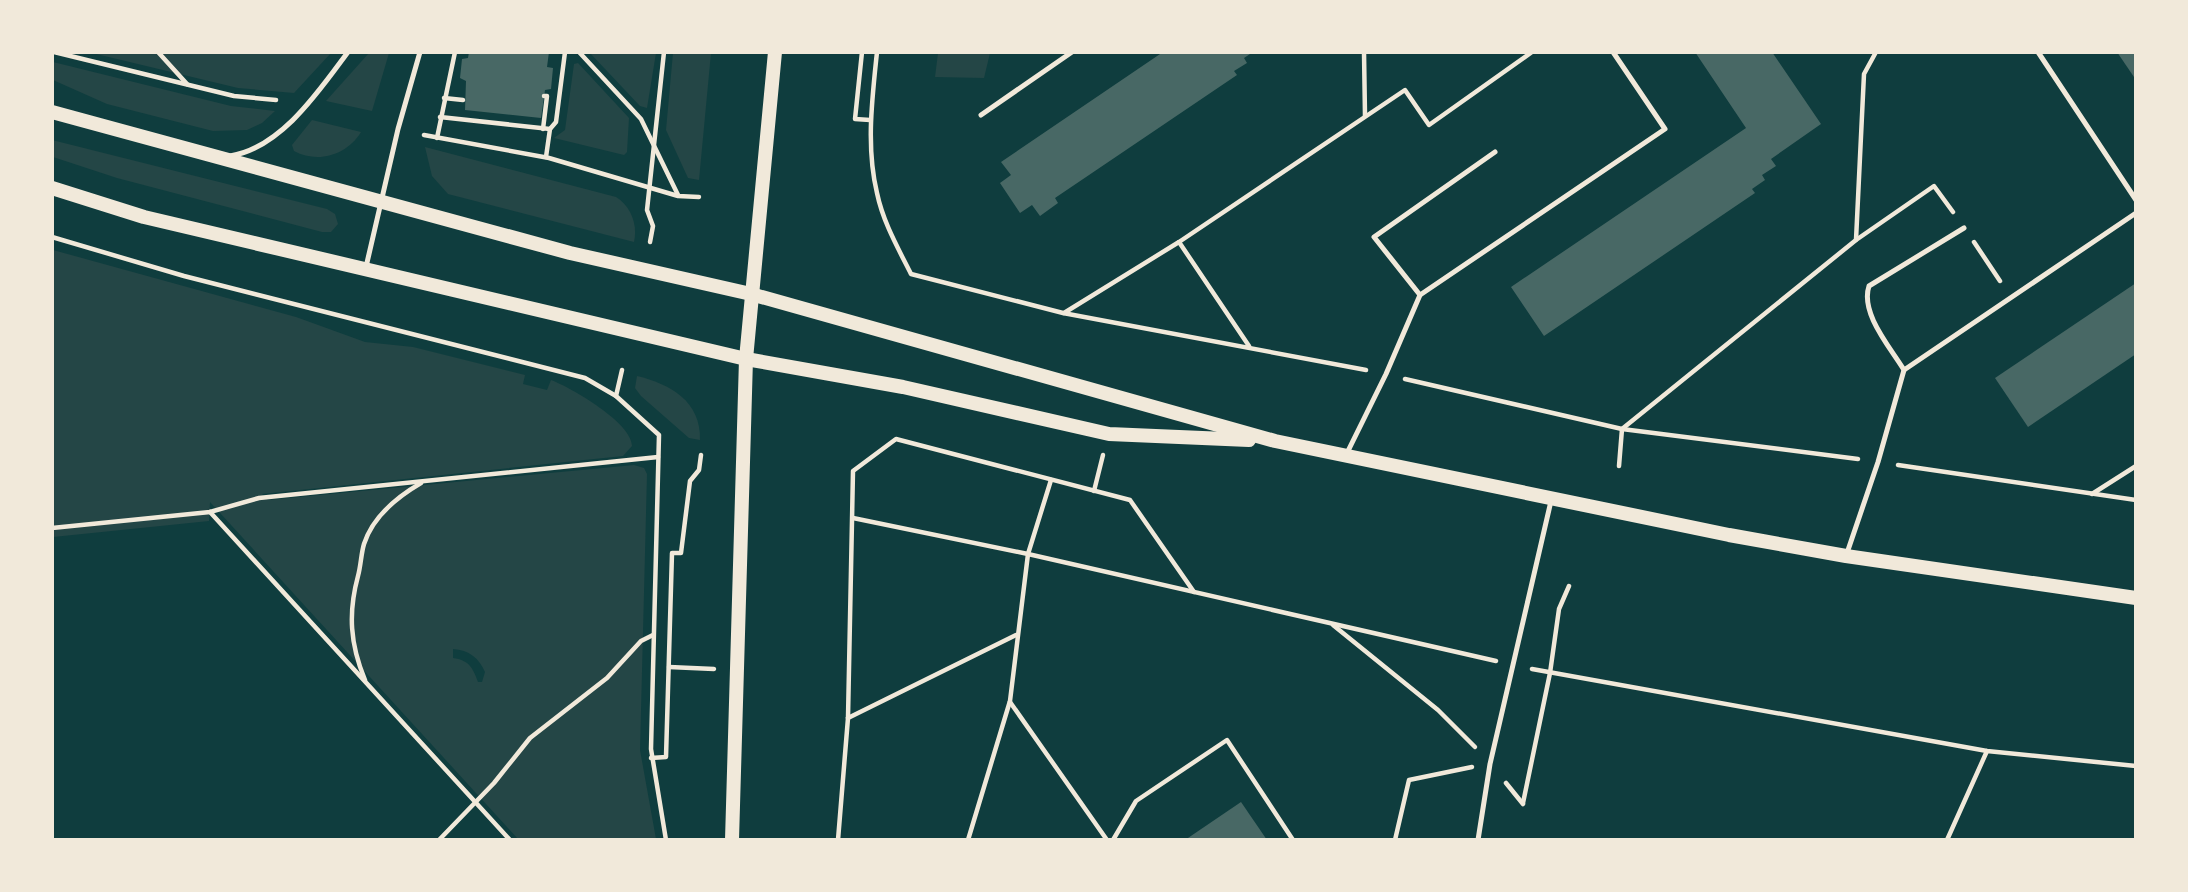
<svg xmlns="http://www.w3.org/2000/svg" width="2188" height="892" viewBox="0 0 2188 892" font-family="'Nunito Sans',sans-serif">
	<style>
		.green { fill: #244646; fill-rule: evenodd }
		.building { fill: #486865 }
		.lines { fill: none; stroke-linecap: round; stroke-linejoin: round }
		.path { stroke: #f1e9da; stroke-width: 4.5 }
		.service { stroke: #f1e9da; stroke-width: 5 }
		.secondary { stroke: #f1e9da; stroke-width: 14 }
	</style>
	<rect width="100%" height="100%" fill="#0f3d3e"/>
	<g class="green">
		<polygon points="92,53 331,53 294,93 238,88"/>
		<polygon points="369,53 389,53 372,111 326,101"/>
		<polygon points="590,53 656,53 647,108 640,106"/>
		<polygon points="673,53 711,53 699,180 688,178 666,130"/>
		<polygon points="938,53 990,53 984,78 935,77"/>
		<polygon points="53,62 231,106 275,111 262,123 247,130 213,131 107,104 53,80"/>
		<polygon points="578,63 629,118 627,152 624,155 554,138 565,130 574,64"/>
		<path d="M312,120l49,12c-14,23 -43,32 -67,19l-2,-6z"/>
		<polygon points="52,140 327,209 335,214 338,224 331,232 322,232 117,178 53,157"/>
		<path d="M425,147l191,50c15,9 22,28 18,45l-186,-48 -16,-18z"/>
		<path d="M53,250l243,67 69,25 48,5 112,28 -2,9 24,6 4,-10c21,8 81,43 81,66l-9,10 -361,38 6,6 366,-35 10,3 3,6 -7,276 16,89h-138l-308,-337 -1,19 -156,16zM453,649c16,1 26,9 32,23l-3,10h-4c-5,-14 -9,-22 -25,-24z"/>
		<path d="M637,376c33,8 64,25 63,64l-11,-2 -48,-42 -6,-8z"/>
	</g>
	<g class="building">
		<polygon points="469,52 549,52 547,67 553,68 551,89 545,90 541,118 465,110 466,81 460,78 462,59 468,58"/>
		<polygon points="1163,52 1253,52 1244,58 1247,63 1234,71 1237,75 1055,198 1058,203 1040,216 1032,205 1020,213 1000,183 1011,175 1001,162"/>
		<polygon points="1695,52 1772,52 1821,124 1771,159 1776,166 1762,175 1765,180 1752,189 1755,193 1544,336 1511,287 1746,128"/>
		<polygon points="2117,52 2136,52 2136,80"/>
		<polygon points="2136,283 2136,354 2028,427 1995,378"/>
		<polygon points="1241,802 1267,840 1185,840"/>
	</g>
	<g class="lines">
		<g class="path">
			<polyline points="54,52 234,96 276,100"/>
			<polyline points="158,52 187,84"/>
			<polyline points="579,52 641,119 678,195"/>
			<polyline points="862,52 855,119 870,120"/>
			<path d="M877,52c-5,48 -11,95 0,141 6,29 21,55 34,81l152,39 303,57"/>
			<polyline points="1364,52 1365,116"/>
			<polyline points="444,98 463,100"/>
			<polyline points="440,117 550,129 556,122 565,52"/>
			<polyline points="543,129 547,96 544,96"/>
			<polyline points="424,135 549,158 678,196 699,197"/>
			<polyline points="437,138 455,52"/>
			<polyline points="546,157 550,129"/>
			<polyline points="52,237 184,276 585,378 616,396"/>
			<polyline points="1856,240 1864,74 1876,52"/>
			<polyline points="650,242 653,226 647,210 664,52"/>
			<polyline points="1179,242 1249,346"/>
			<polyline points="1974,242 2000,281"/>
			<polyline points="1064,313 1179,242 1405,90 1429,125 1532,52"/>
			<polyline points="622,370 616,396 659,435 651,749 666,840"/>
			<polyline points="1405,379 1622,429 1858,459"/>
			<polyline points="1898,465 2136,500"/>
			<polyline points="1619,466 1622,429 1856,240 1934,186 1953,212"/>
			<polyline points="1094,491 1103,455"/>
			<polyline points="2092,494 2136,466"/>
			<polyline points="210,512 510,840"/>
			<polyline points="853,518 1028,554 1496,661"/>
			<polyline points="52,528 210,512 259,498 658,457"/>
			<polyline points="1333,625 1438,710 1475,747"/>
			<polyline points="669,667 714,669"/>
			<polyline points="1532,669 1987,751 2136,766"/>
			<path d="M365,680c-15,-36 -17,-67 -7,-104 3,-11 3,-22 6,-32 9,-28 33,-47 57,-61"/>
			<polyline points="1010,702 1107,840"/>
			<polyline points="848,718 1016,635"/>
			<polyline points="651,758 666,757 672,553 681,553 690,481 699,470 701,455"/>
			<polyline points="1506,783 1523,804"/>
			<polyline points="1523,803 1550,673 1559,609 1569,586"/>
			<polyline points="439,840 494,783 530,738 607,678 641,641 653,635"/>
			<polyline points="838,840 848,718 853,471 896,439 1130,500 1194,592"/>
			<polyline points="968,840 1010,701 1028,554 1051,480"/>
			<polyline points="1113,840 1136,801 1227,740 1293,840"/>
			<polyline points="1395,840 1409,780 1472,767"/>
			<polyline points="1947,840 1987,751"/>
		</g>
		<g class="service">
			<polyline points="2038,52 2136,200"/>
			<polyline points="981,115 1072,52"/>
			<path d="M230,156c51,-8 89,-65 118,-104"/>
			<polyline points="366,267 398,129 420,52"/>
			<polyline points="1420,295 1374,237 1495,152"/>
			<path d="M1904,370c-14,-23 -44,-57 -35,-84l95,-58"/>
			<polyline points="1347,453 1386,374 1420,295 1665,129 1613,52"/>
			<polyline points="1846,556 1878,462 1904,370 2136,213"/>
			<polyline points="1478,840 1490,764 1551,501"/>
		</g>
		<g class="secondary">
			<polyline points="52,112 570,253 751,294 1275,441 1729,535 1846,556 2136,598"/>
			<polyline points="52,188 144,217 746,359 903,387 1109,434 1249,440"/>
			<polyline points="732,840 746,359 775,52"/>
		</g>
	</g>
	<rect width="2188" height="892" fill="none" stroke="#f1e9da" stroke-width="108"/>
</svg>
